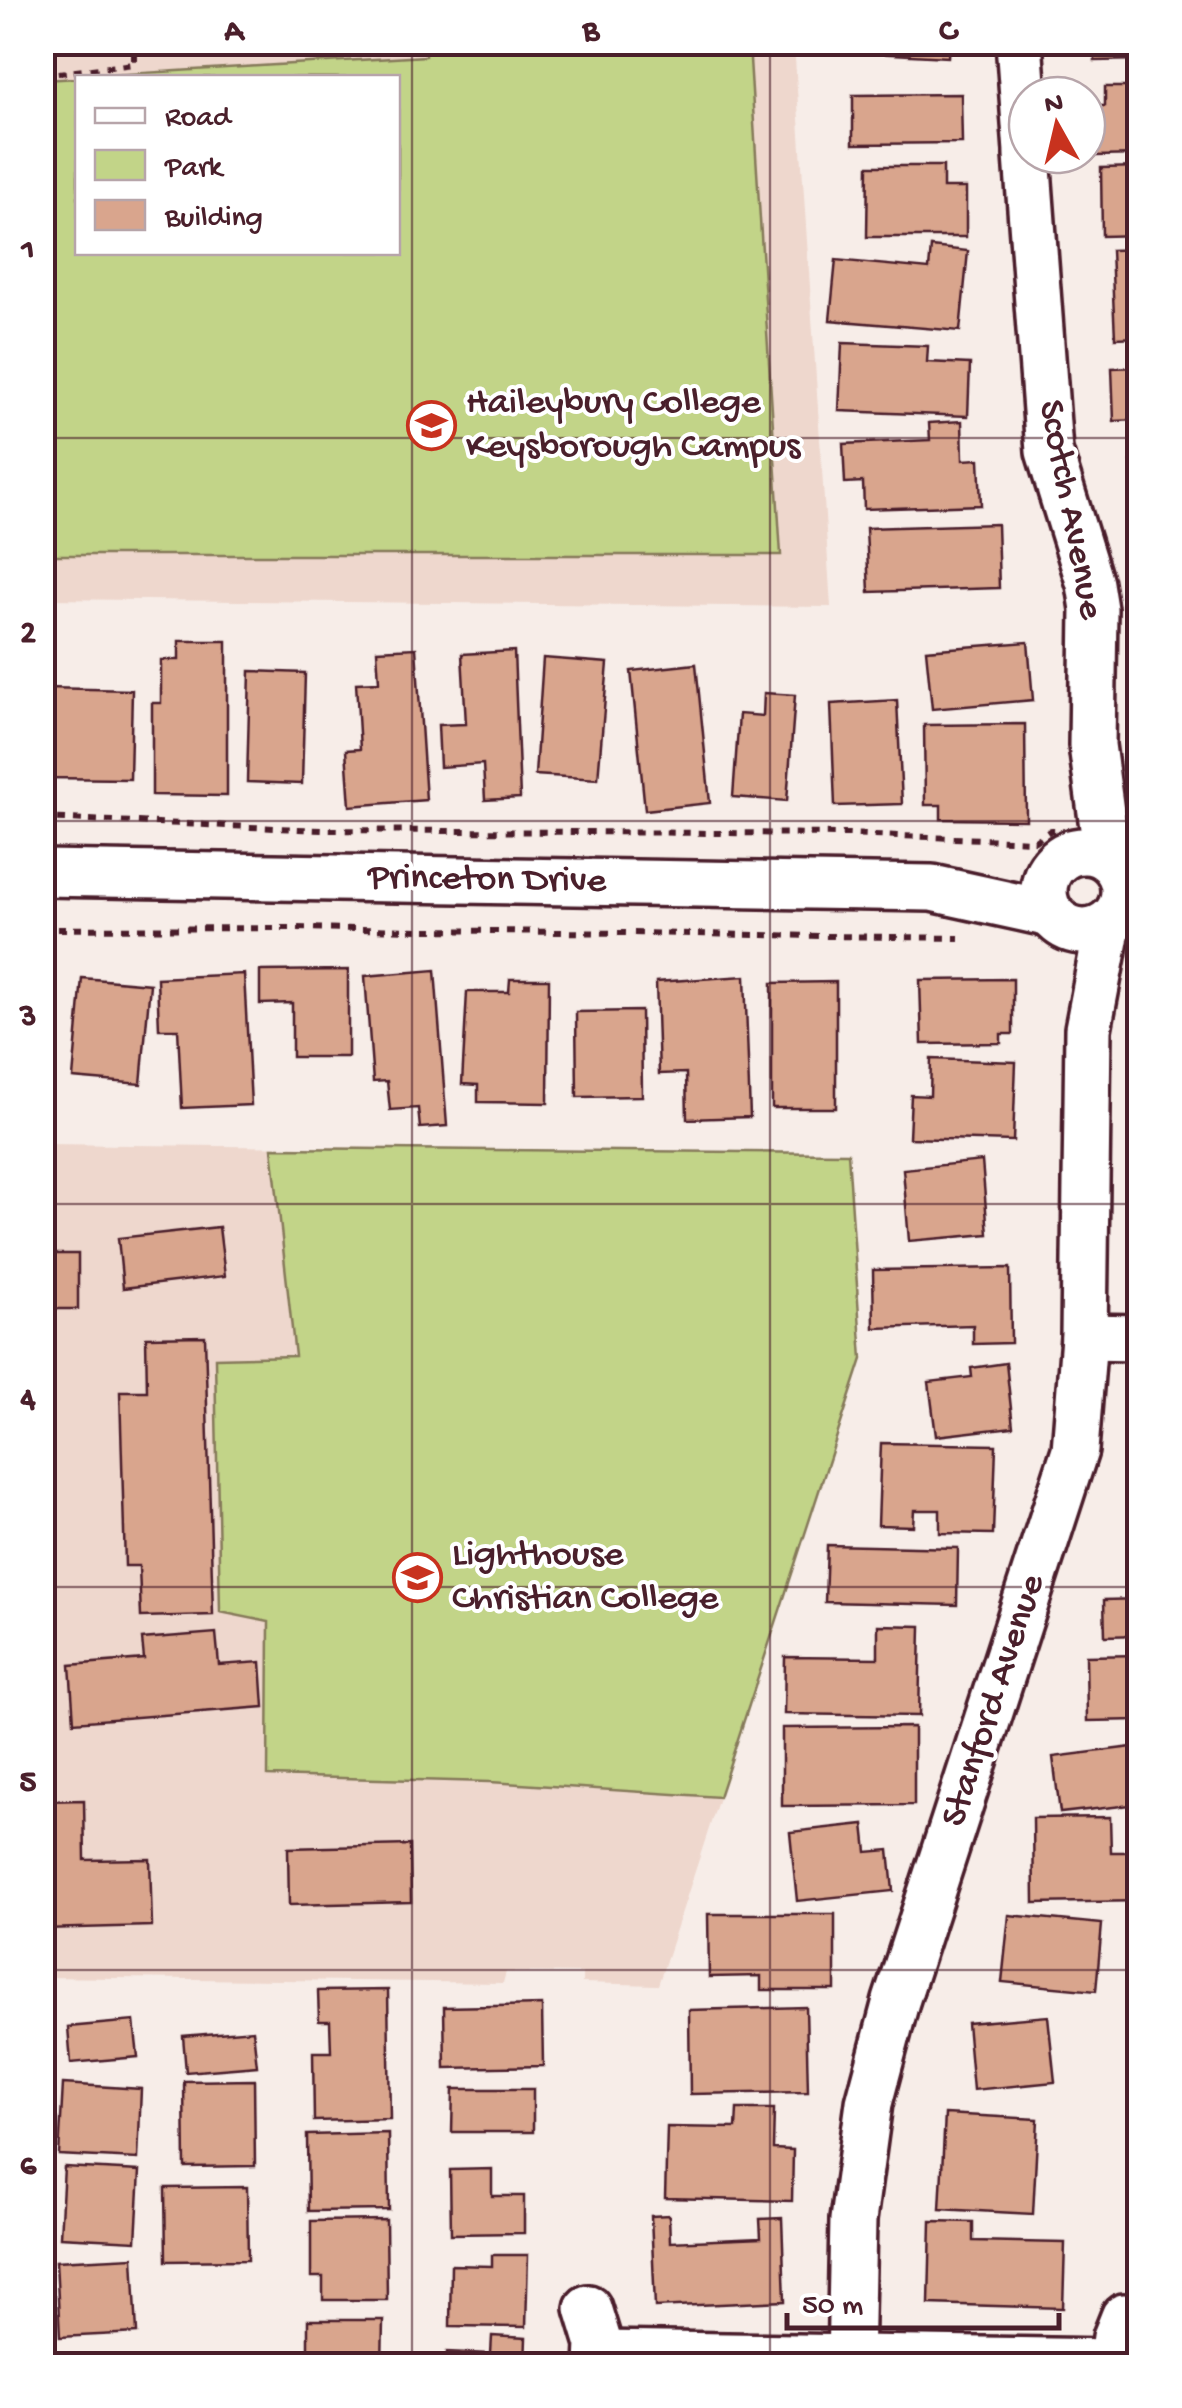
<svg xmlns="http://www.w3.org/2000/svg" width="1182" height="2408" viewBox="0 0 1182 2408" font-family="'Gochi Hand',sans-serif">
	<style>
		.built { fill: #eed7cd; fill-rule: evenodd }
		.green { fill: #c2d488; stroke: #867a5a; stroke-width: 2.5 }
		.building { fill: #d9a58d; stroke: #4a1f2b; stroke-width: 2.5 }
		.lines { fill: none; stroke-linecap: round; stroke-linejoin: round }
		.minor-casing { stroke: #4a1f2b; stroke-width: 52 }
		.path { stroke: #4a1f2b; stroke-width: 6; stroke-dasharray: 8 8; stroke-linecap: butt }
		.minor { stroke: #fff; stroke-width: 45 }
		.grid { fill: none; stroke: #4a1f2b; stroke-width: 2.5; stroke-opacity: 0.55 }
		.labels { text-anchor: middle; dominant-baseline: central; stroke-width: 8; stroke-linejoin: round; paint-order: stroke }
		.poi-label { font-size: 38px; fill: #4a1f2b; stroke: #fff; text-anchor: start }
		.street-label { font-size: 38px; fill: #4a1f2b; stroke: #fff }
		.neatline { fill: none; stroke: #4a1f2b; stroke-width: 4 }
		.grid-label { font-size: 32px; text-anchor: middle; font-weight: bold; fill: #4a1f2b }
	</style>
	<rect width="100%" height="100%" fill="#f7ede8"/>
	<filter id="ink" filterUnits="userSpaceOnUse"><feTurbulence type="fractalNoise" baseFrequency=".01" numOctaves="2"/><feDisplacementMap in="SourceGraphic" scale="20" xChannelSelector="R" yChannelSelector="G"/><feConvolveMatrix kernelMatrix="1 2 1 2 8 2 1 2 1" color-interpolation-filters="sRGB"/></filter>
	<g filter="url(#ink)">
		<g class="built">
			<path d="M43,43h751l37,564 -788,-8zM78,78h320v174h-320z"/>
			<polygon points="43,1144 848,1153 862,1359 658,1985 582,1983 582,1973 506,1972 503,1983 43,1977"/>
		</g>
		<g class="green">
			<polygon points="425,43 749,43 781,555 52,555 43,238 43,80 78,78 78,252 398,252 398,78 79,77 425,56"/>
			<polygon points="272,1148 848,1153 862,1359 719,1797 490,1782 268,1776 269,1622 220,1612 215,1358 295,1356"/>
		</g>
		<g class="building">
			<polygon points="816,42 949,42 948,57 816,50"/>
			<polygon points="1094,42 1140,42 1140,60 1095,61"/>
			<polygon points="1105,87 1140,87 1140,155 1095,156 1095,106 1105,106"/>
			<polygon points="961,94 962,143 853,144 853,95"/>
			<polygon points="868,166 943,166 943,188 966,188 966,237 867,237"/>
			<polygon points="1140,167 1140,235 1102,236 1101,168"/>
			<polygon points="931,247 968,251 960,331 830,320 836,260 929,269"/>
			<polygon points="1140,249 1140,337 1115,338 1111,250"/>
			<polygon points="842,343 928,346 927,362 970,364 968,416 839,411"/>
			<polygon points="1140,367 1140,420 1114,421 1112,368"/>
			<polygon points="962,421 963,460 979,459 981,505 864,509 863,482 845,483 843,444 930,440 929,423"/>
			<polygon points="1140,458 1140,517 1134,517 1131,459"/>
			<polygon points="997,524 999,588 869,592 866,528"/>
			<polygon points="179,641 227,641 227,796 152,795 152,703 161,703 161,660 179,660"/>
			<polygon points="1028,642 1033,700 932,709 926,650"/>
			<polygon points="416,648 426,800 350,806 346,750 360,749 356,683 379,682 377,650"/>
			<polygon points="514,651 520,798 485,800 483,764 440,767 438,725 466,724 462,654"/>
			<polygon points="543,658 608,663 598,779 535,775"/>
			<polygon points="696,664 710,803 645,810 631,671"/>
			<polygon points="250,671 305,673 302,784 247,782"/>
			<polygon points="45,688 132,690 130,779 43,778"/>
			<polygon points="764,693 795,695 787,801 733,797 739,714 763,716"/>
			<polygon points="897,700 902,804 835,806 831,704"/>
			<polygon points="1025,724 1026,820 941,819 941,805 925,805 924,725"/>
			<polygon points="348,970 348,1057 292,1057 292,1003 260,1004 260,971"/>
			<polygon points="435,970 447,1126 420,1128 418,1108 390,1110 387,1081 373,1082 365,976"/>
			<polygon points="244,974 251,1105 182,1108 178,1029 159,1029 157,978"/>
			<polygon points="745,976 750,1117 687,1119 686,1073 659,1074 656,982"/>
			<polygon points="82,978 150,984 141,1084 73,1078"/>
			<polygon points="510,979 549,979 548,1103 478,1102 478,1085 462,1084 467,992 509,992"/>
			<polygon points="1013,979 1013,1034 1001,1034 1001,1043 922,1044 920,980"/>
			<polygon points="836,982 836,1108 772,1108 772,983"/>
			<polygon points="641,1011 642,1096 577,1097 576,1012"/>
			<polygon points="931,1059 1016,1062 1013,1141 909,1138 911,1095 930,1096"/>
			<polygon points="982,1161 988,1234 909,1241 903,1169"/>
			<polygon points="42,1171 51,1171 51,1254 78,1254 78,1309 42,1309"/>
			<polygon points="219,1227 225,1276 123,1288 118,1238"/>
			<polygon points="1010,1268 1011,1343 973,1344 973,1325 874,1328 873,1270"/>
			<polygon points="205,1336 213,1615 141,1617 139,1566 125,1566 120,1391 147,1391 146,1337"/>
			<polygon points="1006,1363 1013,1427 936,1436 929,1382 972,1377 971,1368"/>
			<polygon points="881,1443 996,1445 993,1534 940,1533 940,1510 914,1510 913,1526 878,1525"/>
			<polygon points="827,1545 958,1548 957,1605 825,1602"/>
			<polygon points="1140,1599 1140,1635 1105,1636 1104,1600"/>
			<polygon points="878,1625 921,1626 919,1716 784,1714 785,1657 878,1658"/>
			<polygon points="216,1633 219,1665 261,1662 264,1707 74,1722 70,1665 144,1659 142,1639"/>
			<polygon points="1140,1655 1140,1720 1087,1721 1086,1656"/>
			<polygon points="914,1727 914,1805 782,1806 782,1728"/>
			<polygon points="1140,1746 1140,1804 1060,1813 1053,1757"/>
			<polygon points="84,1800 85,1860 150,1859 152,1926 42,1929 42,1801"/>
			<polygon points="1110,1817 1111,1852 1140,1852 1140,1901 1034,1903 1033,1818"/>
			<polygon points="864,1824 867,1852 889,1850 893,1891 797,1901 790,1832"/>
			<polygon points="410,1845 411,1902 289,1905 288,1848"/>
			<polygon points="708,1914 835,1914 835,1990 761,1990 761,1976 709,1977"/>
			<polygon points="1009,1915 1102,1924 1096,1991 1002,1982"/>
			<polygon points="388,1990 390,2119 314,2121 313,2052 331,2052 330,2021 319,2021 318,1991"/>
			<polygon points="542,2005 543,2066 445,2068 444,2007"/>
			<polygon points="806,2007 808,2092 690,2094 689,2010"/>
			<polygon points="1048,2016 1055,2082 973,2090 967,2023"/>
			<polygon points="134,2021 138,2057 71,2063 68,2027"/>
			<polygon points="253,2030 257,2066 186,2072 183,2036"/>
			<polygon points="254,2080 255,2166 185,2167 184,2081"/>
			<polygon points="63,2084 141,2089 138,2159 59,2155"/>
			<polygon points="453,2089 533,2089 533,2132 452,2132"/>
			<polygon points="737,2109 774,2109 773,2149 793,2150 792,2201 665,2198 667,2127 736,2128"/>
			<polygon points="945,2114 1038,2119 1033,2214 940,2209"/>
			<polygon points="388,2133 389,2210 308,2211 307,2135"/>
			<polygon points="64,2167 140,2171 136,2241 60,2237"/>
			<polygon points="492,2169 492,2196 524,2196 524,2233 451,2234 450,2170"/>
			<polygon points="247,2187 248,2260 166,2261 165,2188"/>
			<polygon points="669,2215 670,2242 761,2238 760,2219 782,2218 785,2301 655,2307 651,2216"/>
			<polygon points="386,2220 387,2300 323,2300 323,2277 311,2277 311,2221"/>
			<polygon points="931,2221 973,2222 973,2241 1065,2243 1063,2308 929,2304"/>
			<polygon points="492,2255 528,2255 526,2327 450,2326 451,2265 492,2266"/>
			<polygon points="133,2257 137,2333 60,2337 56,2261"/>
			<polygon points="308,2320 383,2320 382,2366 308,2366"/>
			<polygon points="492,2336 526,2338 525,2366 446,2366 447,2352 491,2354"/>
		</g>
		<g class="lines">
			<defs>
				<g id="minor">
					<polyline points="1019,42 1027,151"/>
					<polyline points="1027,155 1049,451 1090,584 1094,609 1092,745 1107,857"/>
					<circle cx="1084" cy="891" r="40"/>
					<polyline points="42,873 932,888 1051,914"/>
					<polyline points="1084,1337 1140,1338"/>
					<polyline points="588,2308 599,2344 598,2366"/>
					<polyline points="600,2354 1112,2362"/>
					<polyline points="850,2366 853,2220 869,2103 896,2001 1075,1450 1084,1337 1088,1029 1108,924"/>
					<polyline points="1112,2366 1116,2337 1124,2317"/>
				</g>
			</defs>
			<use href="#minor" class="minor-casing"/>
			<g class="path">
				<polyline points="42,75 134,64 134,42"/>
				<polyline points="42,818 322,830 847,834 1035,841 1051,830 1063,830"/>
				<polyline points="42,929 293,928 959,938"/>
			</g>
			<use href="#minor" class="minor"/>
		</g>
	</g>
	<path class="grid" d="M412,42v2324M770,42v2324M42,438h1098M42,821h1098M42,1204h1098M42,1587h1098M42,1970h1098"/>
	<defs>
		<symbol id="school-ring" viewBox="-11 -11 22 22"><circle r="9.5" fill="#fff" stroke="#c8321e" stroke-width="1.5"/><path d="M0-5L7-2L0 1L-7-2ZM-4 1L0 2.5L4 1V4Q0 6-4 4Z" fill="#c8321e"/></symbol>
	</defs>
	<g fill-rule="evenodd">
		<use href="#school-ring" x="404" y="398" width="55" height="55"/>
		<use href="#school-ring" x="390" y="1550" width="55" height="55"/>
	</g>
	<g class="labels">
		<g class="poi-label">
			<text x="466" y="404">Haileybury College<tspan x="466" dy="44">Keysborough Campus</tspan></text>
			<text x="452" y="1556">Lighthouse<tspan x="452" dy="44">Christian College</tspan></text>
		</g>
		<g class="street-label">
			<text transform="translate(1069 510) rotate(79)">Scotch Avenue</text>
			<text transform="translate(487 881) rotate(1)">Princeton Drive</text>
			<text transform="translate(995 1701) rotate(-72)">Stanford Avenue</text>
		</g>
	</g>
	<rect width="1182" height="2408" fill="none" stroke="#fff" stroke-width="110"/>
	<rect x="75" y="75" width="325" height="180" fill="#ffffff" stroke="#b7a5aa" stroke-width="2.5"/>
	<rect x="95" y="108" width="50" height="15" fill="#ffffff" stroke="#b7a5aa" stroke-width="2.5"/>
	<text x="165" y="125" font-size="30" fill="#4a1f2b">Road</text>
	<rect x="95" y="150" width="50" height="30" fill="#c2d488" stroke="#b7a5aa" stroke-width="2.5"/>
	<text x="165" y="175" font-size="30" fill="#4a1f2b">Park</text>
	<rect x="95" y="200" width="50" height="30" fill="#d9a58d" stroke="#b7a5aa" stroke-width="2.5"/>
	<text x="165" y="225" font-size="30" fill="#4a1f2b">Building</text>
	<g transform="translate(1057 125) rotate(352)"><circle r="48" fill="#ffffff" stroke="#b7a5aa" stroke-width="2.5"/>
	<path d="M0-8L18 38L0 25L-18 38Z" fill="#c8321e"/>
	<text y="-15" font-size="28" font-weight="bold" text-anchor="middle" fill="#4a1f2b">N</text>
	</g>
	<path d="M787 2313v15h272v-15" fill="none" stroke="#4a1f2b" stroke-width="5"/>
	<text x="802" y="2313" font-size="30" fill="#4a1f2b" stroke="#ffffff" stroke-width="8" paint-order="stroke">50 m</text>
	<rect x="55" y="55" width="1072" height="2298" class="neatline"/>
	<g class="grid-label">
		<text x="234" y="39">A</text>
		<text x="591" y="39">B</text>
		<text x="948" y="39">C</text>
		<text x="28" y="258">1</text>
		<text x="28" y="641">2</text>
		<text x="28" y="1024">3</text>
		<text x="28" y="1407">4</text>
		<text x="28" y="1790">5</text>
		<text x="28" y="2173">6</text>
	</g>
</svg>
